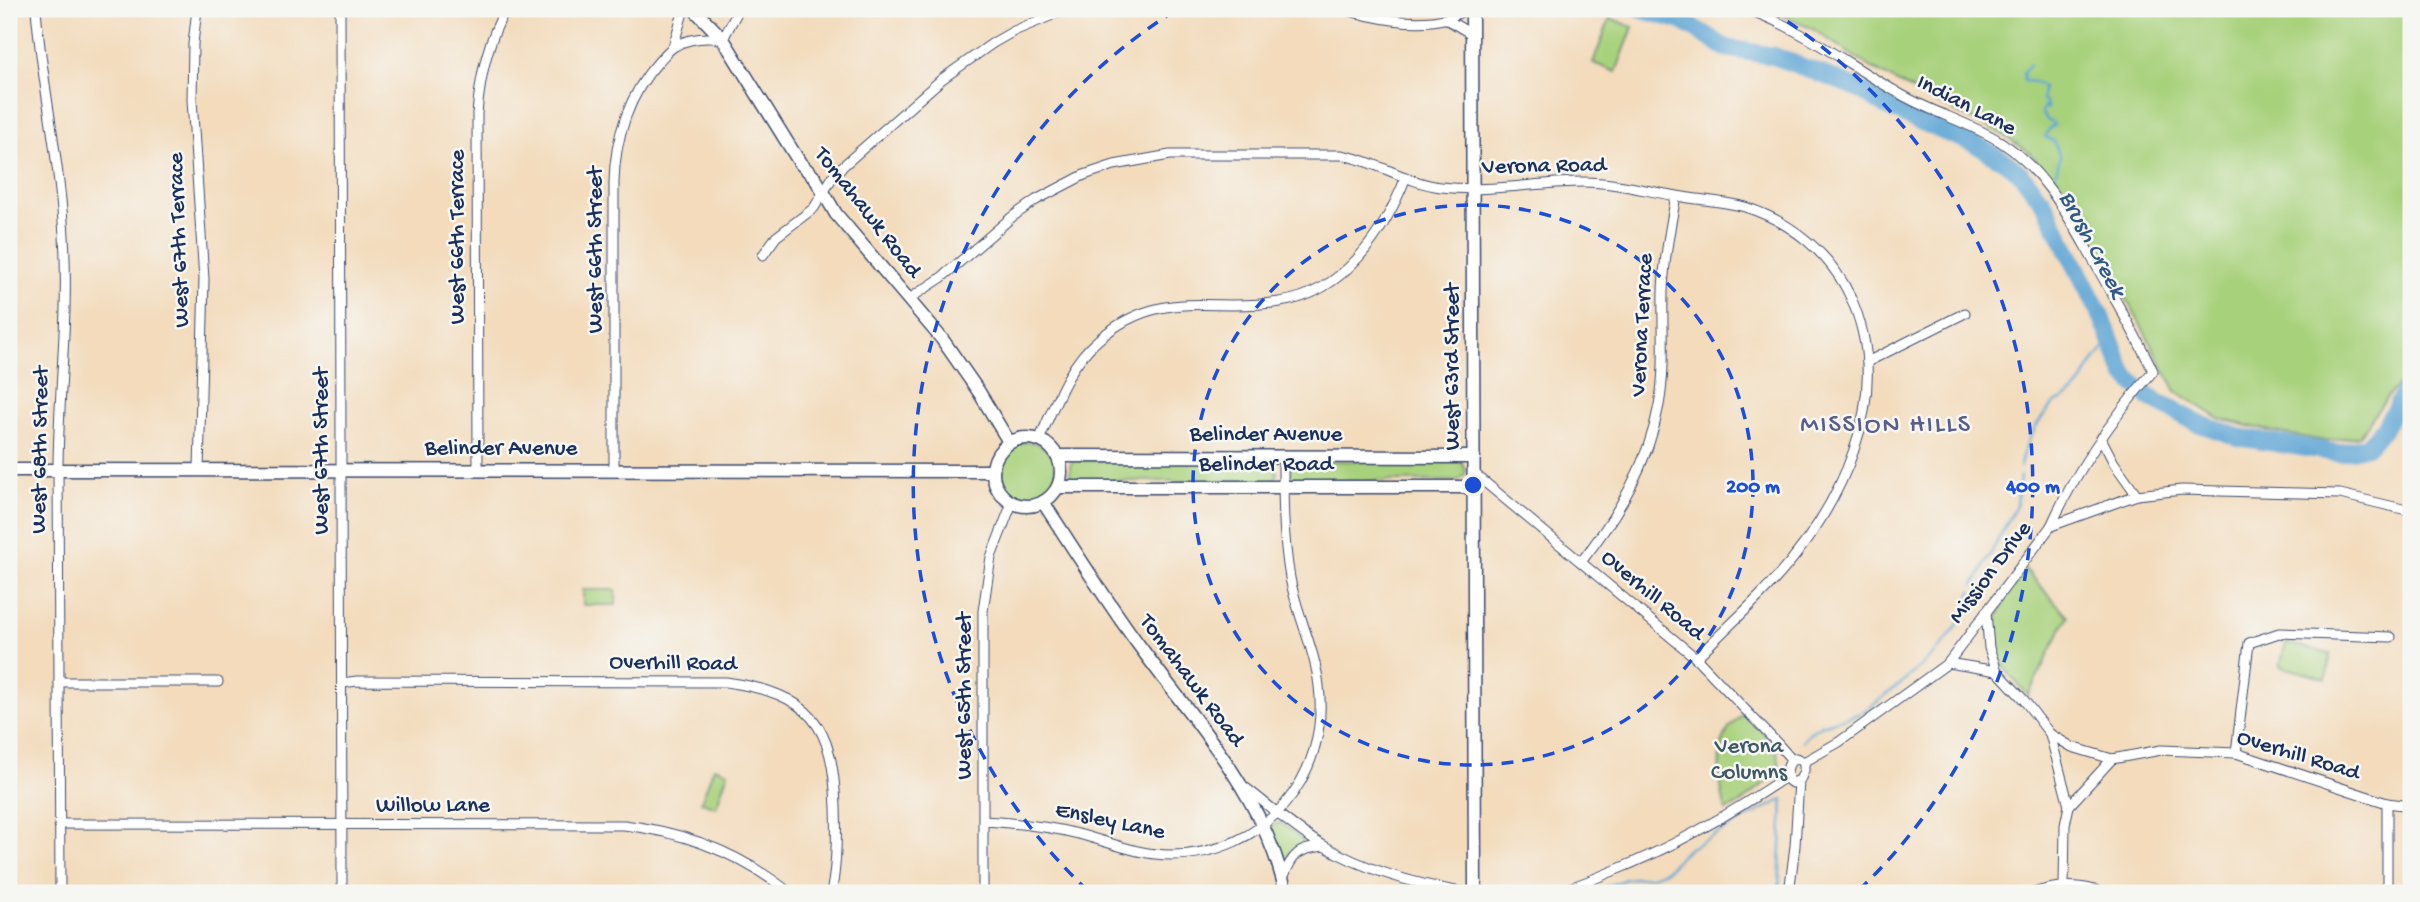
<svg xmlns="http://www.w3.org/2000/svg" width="2420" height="902" viewBox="0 0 2420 902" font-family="'Gochi Hand',sans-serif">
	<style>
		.green { fill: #a8d17c; stroke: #62806d; stroke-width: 2 }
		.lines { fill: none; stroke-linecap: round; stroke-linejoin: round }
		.stream { stroke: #5ea5d4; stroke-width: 2.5 }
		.river { stroke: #5ea5d4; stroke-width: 18 }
		.street-casing { stroke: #3b496c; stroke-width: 11 }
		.secondary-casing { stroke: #3b496c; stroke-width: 15 }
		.street { stroke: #fff; stroke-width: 9 }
		.secondary { stroke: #fff; stroke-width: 12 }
		.ring { fill: none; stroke: #1d4ed8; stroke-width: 3.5; stroke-dasharray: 12 9 }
		.labels { text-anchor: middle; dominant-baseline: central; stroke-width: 5; stroke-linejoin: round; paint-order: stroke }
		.street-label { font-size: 23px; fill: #1b2f5e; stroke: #f6f6f2 }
		.park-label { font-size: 23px; fill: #3e5866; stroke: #f6f6f2 }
		.water-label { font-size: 24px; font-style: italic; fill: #325887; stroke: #f6f6f2 }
		.quarter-label { font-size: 26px; letter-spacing: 2px; fill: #5b5d8c; stroke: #f6f6f2 }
		.centre { fill: #1d4ed8; stroke: #f6f6f2; stroke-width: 3.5 }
		.ring-label { font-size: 21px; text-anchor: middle; font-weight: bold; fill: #1d4ed8; stroke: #f6f6f2; stroke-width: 5; stroke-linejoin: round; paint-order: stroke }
	</style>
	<rect width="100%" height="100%" fill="#f6f6f2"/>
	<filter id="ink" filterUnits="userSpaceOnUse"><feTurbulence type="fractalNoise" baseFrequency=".0143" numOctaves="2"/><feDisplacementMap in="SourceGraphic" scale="14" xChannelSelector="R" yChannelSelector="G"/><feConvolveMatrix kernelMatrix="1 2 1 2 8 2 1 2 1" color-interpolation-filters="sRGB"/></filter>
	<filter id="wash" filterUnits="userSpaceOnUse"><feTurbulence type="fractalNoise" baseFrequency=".00686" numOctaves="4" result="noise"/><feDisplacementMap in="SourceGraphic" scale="28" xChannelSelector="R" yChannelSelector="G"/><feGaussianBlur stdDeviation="1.57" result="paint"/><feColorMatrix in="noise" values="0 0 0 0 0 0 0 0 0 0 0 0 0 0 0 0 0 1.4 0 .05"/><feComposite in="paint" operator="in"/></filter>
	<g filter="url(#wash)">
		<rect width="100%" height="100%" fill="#f3dbbc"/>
		<g class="green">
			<polygon points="1768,9 2411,9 2411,371 2387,397 2359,436 2325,441 2270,431 2220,419 2176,391 2130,305 2056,182 2029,152 1998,132 1917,93 1870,67 1811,28"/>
			<polygon points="1610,18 1633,27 1616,72 1593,63"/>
			<circle cx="1028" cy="470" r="28"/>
			<polygon points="1073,460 1275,461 1277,474 1275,479 1271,481 1076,481 1070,477 1070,465"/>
			<polygon points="1292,461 1461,461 1466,470 1464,476 1457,481 1296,481 1290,475"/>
			<path d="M2025,569l43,47 -40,79c-50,-50 -39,-72 -3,-126z"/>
			<rect x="583" y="590" width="33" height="15"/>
			<polygon points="2286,643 2331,654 2326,679 2280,666"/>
			<path d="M1743,714c18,17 39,30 36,57l-38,32 -15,8c-6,-25 -12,-56 2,-81 4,-6 10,-11 15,-16z"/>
			<polygon points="714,767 728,772 716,807 701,802"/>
			<polygon points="1281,823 1303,840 1301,845 1284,859 1271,829 1275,824"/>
		</g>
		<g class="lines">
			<g class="stream">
				<polyline points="2060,13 2061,9"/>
				<polyline points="2030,64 2023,73 2024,81 2035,82 2043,87 2042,101 2046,102 2048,109 2044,106 2042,113 2047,120 2055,125 2049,129 2045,137 2054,141 2060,157 2052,187"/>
				<polyline points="2045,205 2049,194"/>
				<path d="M2020,467c1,-17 21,-52 33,-62 8,-7 16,-7 23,-15 10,-13 22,-41 36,-47"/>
				<polyline points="1974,585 2017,504 2020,475"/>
				<path d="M1803,741c12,-20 37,-19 57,-28 13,-6 24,-17 36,-26 33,-27 65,-53 76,-96"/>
				<polyline points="1591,893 1626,879 1651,876 1665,871 1688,849 1783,799"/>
				<polyline points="1779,893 1783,799"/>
			</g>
			<polyline class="river" points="1640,9 1682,21 1726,48 1774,56 1842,82 1864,92 1885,106 1942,131 1973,143 2006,162 2022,175 2045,205 2103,320 2124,374 2147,396 2197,423 2238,437 2338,453 2367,446 2384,428 2411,381"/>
		</g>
	</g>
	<g filter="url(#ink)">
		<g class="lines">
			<defs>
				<g id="street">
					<path d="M36,9c6,76 24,151 28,227 5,76 -5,152 -6,228l2,429"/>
					<polyline points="197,9 193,44 192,100 204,279 199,470"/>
					<polyline points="340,9 342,893"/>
					<path d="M1343,9c29,9 74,18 104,9 7,-2 14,-6 20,-9"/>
					<path d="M1746,9c53,18 100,54 149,82 34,21 72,30 106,51 46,30 69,78 96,125 19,35 39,68 56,104 -40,47 -77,99 -102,155"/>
					<polyline points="1446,19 1473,35"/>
					<polyline points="673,47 684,9"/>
					<polyline points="763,255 776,237 814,208 835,173 942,79 993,43 1014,31 1067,9"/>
					<path d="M909,299l32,-21 71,-61 24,-17 48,-25 30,-10 56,-10h171c36,6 66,28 100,32 48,6 95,-5 142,-5 32,0 63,9 94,14 22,4 46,5 68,11 45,14 85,46 105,89 47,101 -10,213 -79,288 -24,26 -50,49 -75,74"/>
					<polyline points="1867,362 1965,313"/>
					<polyline points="2101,438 2114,463 2137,495"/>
					<path d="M1039,440c16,-35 29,-75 59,-100 63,-54 112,-27 182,-38 64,-9 104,-69 126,-125"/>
					<path d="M478,470l-1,-356c3,-37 10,-73 29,-105"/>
					<path d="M614,470v-288c1,-44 15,-88 45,-121 5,-5 10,-12 16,-15 14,-8 32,-9 48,-7l16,-30"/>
					<polyline points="1475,474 1696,658 1777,743 1792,760"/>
					<path d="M1581,562c37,-47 67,-97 78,-157 7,-38 3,-75 4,-113 1,-32 7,-64 13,-96"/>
					<polyline points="1986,612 1989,648 1997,671"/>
					<polyline points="1948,663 1997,671 2024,700 2050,734 2069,806 2065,825 2064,887"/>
					<polyline points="59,682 218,682"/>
					<path d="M342,683l15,-2 369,1c85,12 107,42 110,125 1,28 1,59 -5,86"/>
					<polyline points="2050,734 2072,747 2112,759"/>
					<polyline points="2236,753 2249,643 2279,633 2391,637"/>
					<path d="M1796,758l8,4v9l-4,9 -8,3 -4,-3c-2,-9 -1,-18 8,-22z"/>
					<polyline points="1804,762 1839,742 1948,663 2051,526 2137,495 2182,490 2340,494 2411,511"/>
					<path d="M1242,785c27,20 53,45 82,61 43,25 95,39 143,47"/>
					<polyline points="2387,803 2387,893"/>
					<polyline points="2069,806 2112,759 2161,750 2236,753 2387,803 2411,806"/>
					<path d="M984,821c32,2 63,5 94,13 31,8 61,21 93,21 93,0 159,-77 148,-169 -4,-37 -22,-71 -29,-108 -7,-40 -7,-80 -7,-121"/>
					<path d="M59,824l565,1c62,7 117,29 166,68"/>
					<path d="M1283,878c10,-24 14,-29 41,-32"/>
					<polyline points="983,893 983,611 991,557 1012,503"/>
					<path d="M1553,893c20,-5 41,-14 60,-22 63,-25 118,-57 174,-95"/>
					<polyline points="1789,893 1795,846 1799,781"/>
					<path d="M2034,893c23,-8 47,-9 69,0"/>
				</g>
				<g id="secondary">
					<polyline points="694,9 723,39 800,163 815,178 836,214 942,339 979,392 1009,442"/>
					<polyline points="1472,9 1475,893"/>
					<circle cx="1027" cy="472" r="34"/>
					<polyline points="1057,456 1474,457"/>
					<polyline points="9,470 993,471"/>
					<polyline points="1058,487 1474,487"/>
					<path d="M1043,502c32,49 63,99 98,146 57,78 124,149 145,245"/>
				</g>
			</defs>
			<use href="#street" class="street-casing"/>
			<use href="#secondary" class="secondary-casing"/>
			<use href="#street" class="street"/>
			<use href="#secondary" class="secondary"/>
		</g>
	</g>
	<g class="ring">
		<circle cx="1473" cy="485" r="280"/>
		<path d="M1088 891A560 560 0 0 1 1176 10M1770 10A560 560 0 0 1 1858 891"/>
	</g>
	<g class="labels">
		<g class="street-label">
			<text transform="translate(1966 106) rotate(27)">Indian Lane</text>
			<text transform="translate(1544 167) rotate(-1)">Verona Road</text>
			<text transform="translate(867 213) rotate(52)">Tomahawk Road</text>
			<text transform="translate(458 237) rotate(-90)">West 66th Terrace</text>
			<text transform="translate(180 240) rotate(-92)">West 67th Terrace</text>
			<text transform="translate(596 250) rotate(-90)">West 66th Street</text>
			<text transform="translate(1643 325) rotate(-87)">Verona Terrace</text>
			<text transform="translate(1453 367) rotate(-90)">West 63rd Street</text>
			<text x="1266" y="435">Belinder Avenue</text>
			<text x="501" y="449">Belinder Avenue</text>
			<text transform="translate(41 450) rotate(-89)">West 68th Street</text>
			<text transform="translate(322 451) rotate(-90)">West 67th Street</text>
			<text x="1266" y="465">Belinder Road</text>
			<text transform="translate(1991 573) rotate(-53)">Mission Drive</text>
			<text transform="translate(1652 596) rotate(40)">Overhill Road</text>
			<text transform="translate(673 664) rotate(1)">Overhill Road</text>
			<text transform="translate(1191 681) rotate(53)">Tomahawk Road</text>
			<text transform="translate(965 696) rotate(-90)">West 65th Street</text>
			<text transform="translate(2298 756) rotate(17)">Overhill Road</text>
			<text x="433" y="806">Willow Lane</text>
			<text transform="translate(1110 822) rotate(12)">Ensley Lane</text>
		</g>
		<g class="park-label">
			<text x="1749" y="747">Verona<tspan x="1749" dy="26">Columns</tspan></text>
		</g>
		<g class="water-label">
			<text transform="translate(2091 245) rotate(62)">Brush Creek</text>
		</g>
		<g class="quarter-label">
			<text x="1886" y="426">MISSION HILLS</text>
		</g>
	</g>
	<circle cx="1473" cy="485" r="10" class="centre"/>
	<g class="ring-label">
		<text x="1753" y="492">200 m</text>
		<text x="2033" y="492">400 m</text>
	</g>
	<rect width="2420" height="902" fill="none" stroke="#f6f6f2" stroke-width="35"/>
</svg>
